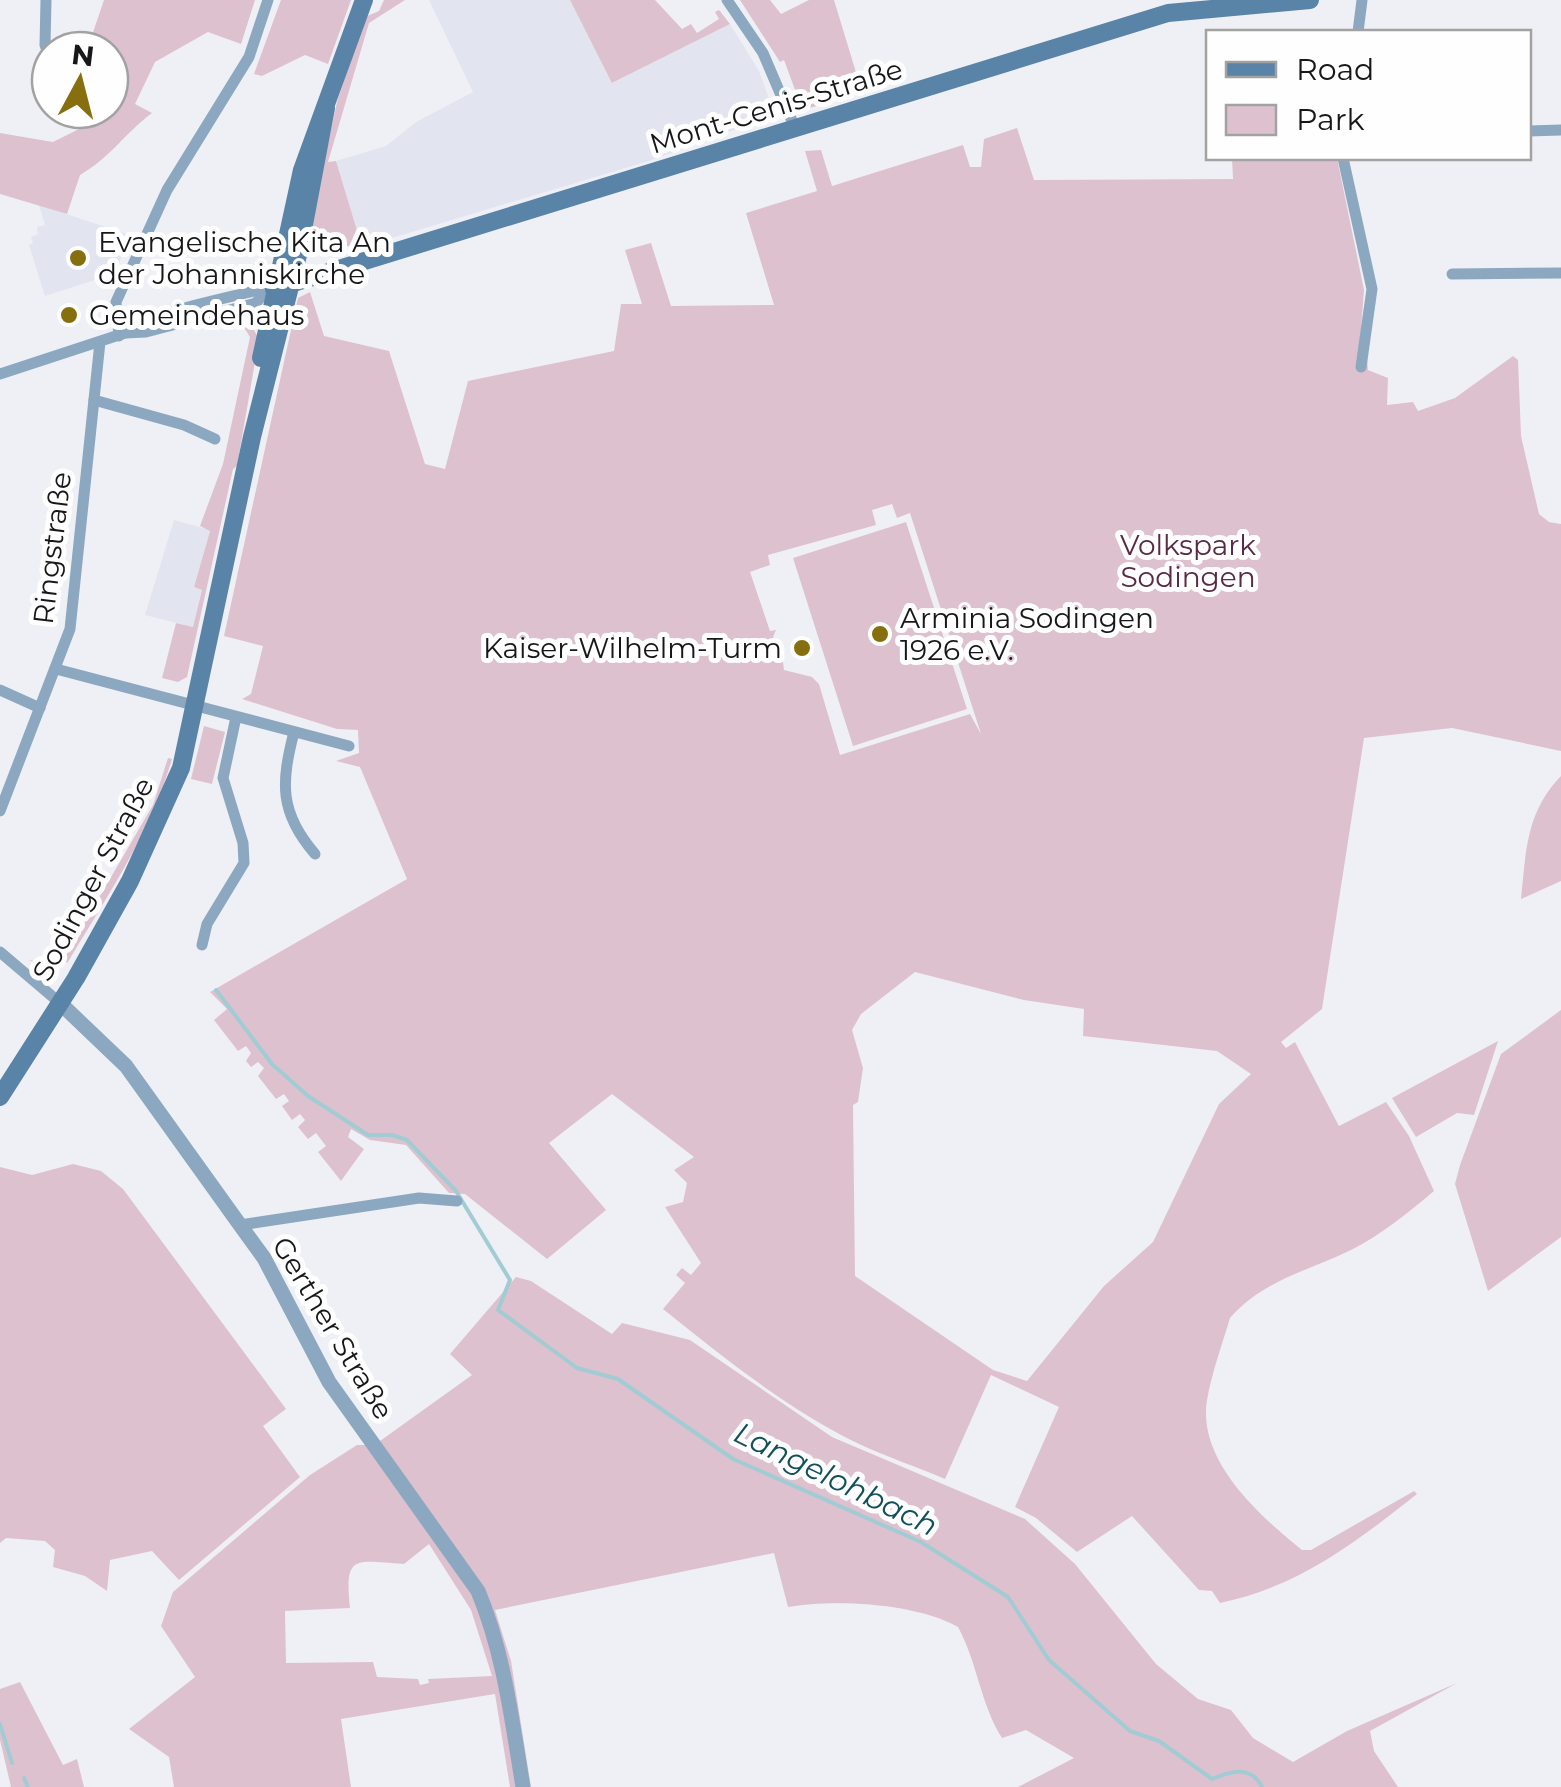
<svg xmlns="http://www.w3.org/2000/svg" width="1561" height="1787" viewBox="0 0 1561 1787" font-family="Montserrat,sans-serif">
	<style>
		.built { fill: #e2e4f0 }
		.green { fill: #dec1ce; fill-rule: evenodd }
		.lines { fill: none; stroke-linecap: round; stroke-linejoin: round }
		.stream { stroke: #a1ccd4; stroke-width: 4 }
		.minor { stroke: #8ca8c1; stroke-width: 11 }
		.tertiary { stroke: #8ca8c1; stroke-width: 15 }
		.secondary { stroke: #5984a8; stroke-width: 18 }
		.poi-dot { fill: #876e0e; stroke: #fefeff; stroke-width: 4 }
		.labels { text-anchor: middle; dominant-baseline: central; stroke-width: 10; stroke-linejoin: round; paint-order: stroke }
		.street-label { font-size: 28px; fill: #171719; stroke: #fefeff }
		.poi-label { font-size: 28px; fill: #171719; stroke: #fefeff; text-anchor: start }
		.park-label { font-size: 28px; fill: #592a43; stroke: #fefeff }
		.water-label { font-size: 30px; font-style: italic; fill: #12505a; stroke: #fefeff }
	</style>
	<rect width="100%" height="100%" fill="#eff0f6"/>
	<g class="built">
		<polygon points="429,0 570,0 613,83 730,24 759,71 775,115 652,160 362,247 336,161 386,146 416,122 473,92"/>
		<polygon points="39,205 130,235 109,289 104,277 45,296 29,245 33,243 31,237 38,234 37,227 45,225"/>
		<polygon points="174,520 210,530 194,587 202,590 193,627 145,615"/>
	</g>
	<g class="green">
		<path d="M104,0h151l-14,44 -33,-12 -53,30 -20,42 17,9c-29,22 -41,44 -72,62l-13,39 -67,-20v-61l53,9 32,-16 -9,-16h34v-60h-23z"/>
		<polygon points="281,0 351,0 328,64 305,55 262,76 254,74"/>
		<polygon points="384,0 405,0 369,23 328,162 336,161 362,247 348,246 325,255 314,246 306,247 337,102 365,17 379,11"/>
		<polygon points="570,0 655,0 682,29 691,24 697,33 719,19 715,12 719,10 730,24 612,83"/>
		<polygon points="740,0 770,0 781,14 809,0 834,0 862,92 810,108 801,106 784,60 780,62"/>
		<path d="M1017,128l17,52 199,-1 -1,-21h105l27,132 -5,68 8,1 1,11 20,8 -1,27 26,-3 5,9 37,-13 58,-42 5,4 3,76 18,78 10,8 12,2v227l-109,-23 -88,10 -42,271 -41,33 5,6 9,-6 44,84 47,-24 23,34 25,55c-25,21 -53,44 -83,59 -43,21 -88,30 -121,68 -8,27 -18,54 -23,82 -10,61 53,116 95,150h9l103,-59 3,3c-62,49 -119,93 -197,109l-8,-12 -13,-1 -67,-74 -55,36 -41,-34 -21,-11 44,-100 -68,-32 -46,104c-28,-12 -58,-22 -86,-35 -72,-35 -135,-86 -196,-135l22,-26 -9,-8 6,-7 9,7 10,-12 -36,-56 18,-5 4,-19 -13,-13 20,-13 -82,-63 -63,49 57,67 -59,49 -82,-65 -16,-1 -43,-48 -36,-5 -19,-11 -3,8 16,12 -23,32 -23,-29 8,-6 -10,-13 -8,6 -10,-12 7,-7 -5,-6 -8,6 -10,-14 7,-5 -5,-7 -8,5 -18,-23 6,-8 -6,-6 -7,5 -5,-6 5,-8 -5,-7 -8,5 -24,-31 13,-11 -17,-17 197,-113 -47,-112 -24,-6 23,-8 -1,-23 -21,-1 -95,-30 9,-5 12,-48 -39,-10 74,-338 12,-6 14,44 65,15 36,113 20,5 23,-88 146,-30 7,-47h21l-17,-54 26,-7 20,63 103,-1 -28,-92 71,-22 -12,-40 16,-1 11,36 131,-41 7,22h11l3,-28zM892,504l5,14 13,-5 71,221 -11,-20 -130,41 -21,-71 -7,-7 -28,-7 -3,-23 -8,-10 3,-7 -6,1 -20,-59 20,-7 -2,-10 108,-30 -4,-15zM915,972l109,28 60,9 -1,27 134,15 34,23 -32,30 -66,138 -49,44 -77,95 -34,-11 -138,-94 -2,-171 5,-3 5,-34 -11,-38 9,-16z"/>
		<polygon points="233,318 249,321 259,339 237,466 233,469 187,677 178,682 162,678 176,623 193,627 202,590 194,587 210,531 200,526 223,464 250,337 245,329 236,327"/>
		<polygon points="906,522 967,709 853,746 793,558"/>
		<polygon points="204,726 225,732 212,784 191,779"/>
		<path d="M168,758l4,1c-22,75 -65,137 -104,203l-17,6 -23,-8 27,4 10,-8 88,-151z"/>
		<path d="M1561,776v105l-40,18c5,-48 5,-87 40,-123z"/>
		<polygon points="1561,1010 1561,1237 1488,1291 1455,1184 1460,1165 1501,1054"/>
		<polygon points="1498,1041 1474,1115 1457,1113 1416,1137 1392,1098"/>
		<polygon points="73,1164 101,1171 123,1189 286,1409 263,1426 300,1477 179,1580 152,1551 110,1560 107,1591 85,1576 53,1567 55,1550 45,1541 6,1538 0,1543 0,1167 32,1175"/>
		<path d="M516,1277l15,4 81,53 10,-11 68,17 142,97 193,82 50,45 81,100 42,35 33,11 22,28 40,24 54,-31 110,-48 -87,48 4,20 24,36h-380l56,-29 -48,-28 -24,8c-22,-35 -24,-74 -44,-111 -42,-24 -124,-28 -170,-20l-14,-54 -279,57 16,51 20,126h-21l-15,-93 -154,25 10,68h-177l-5,-30 -40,-28 66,-52 -34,-51 12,-34 137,-117 47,-30h8l69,93 -54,-97 92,-66 -22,-21zM429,1544l42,66 21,66 -64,3 1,4 -9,2 -2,-6 -41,-2 -4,-15 -87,1 -1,-52 65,-3c-6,-55 5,-47 54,-44z"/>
		<polygon points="20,1682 63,1765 77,1759 84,1787 11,1787 0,1740 0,1689"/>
	</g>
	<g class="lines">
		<g class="stream">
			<path d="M216,990l56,74 36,32 60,39h24l15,5 49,51 54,89 -12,30 79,58 41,11 115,80 188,83 87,55 41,63 81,71 29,10 53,38c19,-8 39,-14 50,8"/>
			<polyline points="0,1724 12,1763"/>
			<polyline points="24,1778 28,1787"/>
		</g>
		<g class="minor">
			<polyline points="46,0 45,45 50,59"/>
			<polyline points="727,0 763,53 795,128"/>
			<polyline points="1358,32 1362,0"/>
			<polyline points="1528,131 1561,130"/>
			<polyline points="1343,158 1372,289 1361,367"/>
			<polyline points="1452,274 1561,273"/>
			<path d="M125,333c20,-19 98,-34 129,-42l13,1"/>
			<polyline points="119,336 116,302 167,190 249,57 268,0"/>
			<polyline points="0,374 125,333 146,332 256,303 264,293"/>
			<polyline points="94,400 184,425 215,439"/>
			<polyline points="56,669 349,746"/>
			<polyline points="0,690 40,708"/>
			<path d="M294,732c-13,51 -15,80 21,122"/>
			<polyline points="0,811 70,629 100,342"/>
			<polyline points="202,945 207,924 244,863 243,843 223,778 236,717"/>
			<polyline points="0,952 60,1003"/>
			<polyline points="240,1225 419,1198 457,1201"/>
		</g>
		<path class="tertiary" d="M60,1003l66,63 114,159 24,33 65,124 149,209c26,62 34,130 45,196"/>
		<g class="secondary">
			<polyline points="274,289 1168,13 1310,0"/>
			<polyline points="261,358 302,170 364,0"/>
			<polyline points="0,1097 76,978 130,881 181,768 252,437 299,251 326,108"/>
		</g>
	</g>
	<g class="poi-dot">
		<circle cx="78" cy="258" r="10"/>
		<circle cx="69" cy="315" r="10"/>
		<circle cx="880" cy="634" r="10"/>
		<circle cx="802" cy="648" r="10"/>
	</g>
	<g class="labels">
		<g class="street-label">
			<text transform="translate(776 106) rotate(-17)">Mont-Cenis-Straße</text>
			<text transform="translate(52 548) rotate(-83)">Ringstraße</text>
			<text transform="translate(93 879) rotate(-62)">Sodinger Straße</text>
			<text transform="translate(333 1328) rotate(59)">Gerther Straße</text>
		</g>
		<g class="poi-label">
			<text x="98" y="242">Evangelische Kita An<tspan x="98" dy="32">der Johanniskirche</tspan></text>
			<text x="89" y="315">Gemeindehaus</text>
			<text x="900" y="618">Arminia Sodingen<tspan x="900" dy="32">1926 e.V.</tspan></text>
			<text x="782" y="648" text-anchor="end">Kaiser-Wilhelm-Turm</text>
		</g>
		<g class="park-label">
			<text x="1188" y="545">Volkspark<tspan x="1188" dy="32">Sodingen</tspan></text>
		</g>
		<g class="water-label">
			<text transform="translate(836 1479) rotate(26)">Langelohbach</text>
		</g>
	</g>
	<rect x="1206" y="30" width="325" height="130" fill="#fefeff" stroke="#a2a2a3" stroke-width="2.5"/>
	<rect x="1226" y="62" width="50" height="15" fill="#5984a8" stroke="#a2a2a3" stroke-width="2.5"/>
	<text x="1296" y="80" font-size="30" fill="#171719">Road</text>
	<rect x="1226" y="105" width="50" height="30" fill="#dec1ce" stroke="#a2a2a3" stroke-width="2.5"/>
	<text x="1296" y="130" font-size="30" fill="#171719">Park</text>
	<g transform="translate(80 80) rotate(7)"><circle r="48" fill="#fefeff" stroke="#a2a2a3" stroke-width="2.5"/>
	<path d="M0-8L18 38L0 25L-18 38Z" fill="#876e0e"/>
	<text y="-15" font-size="28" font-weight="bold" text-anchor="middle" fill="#171719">N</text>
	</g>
</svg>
